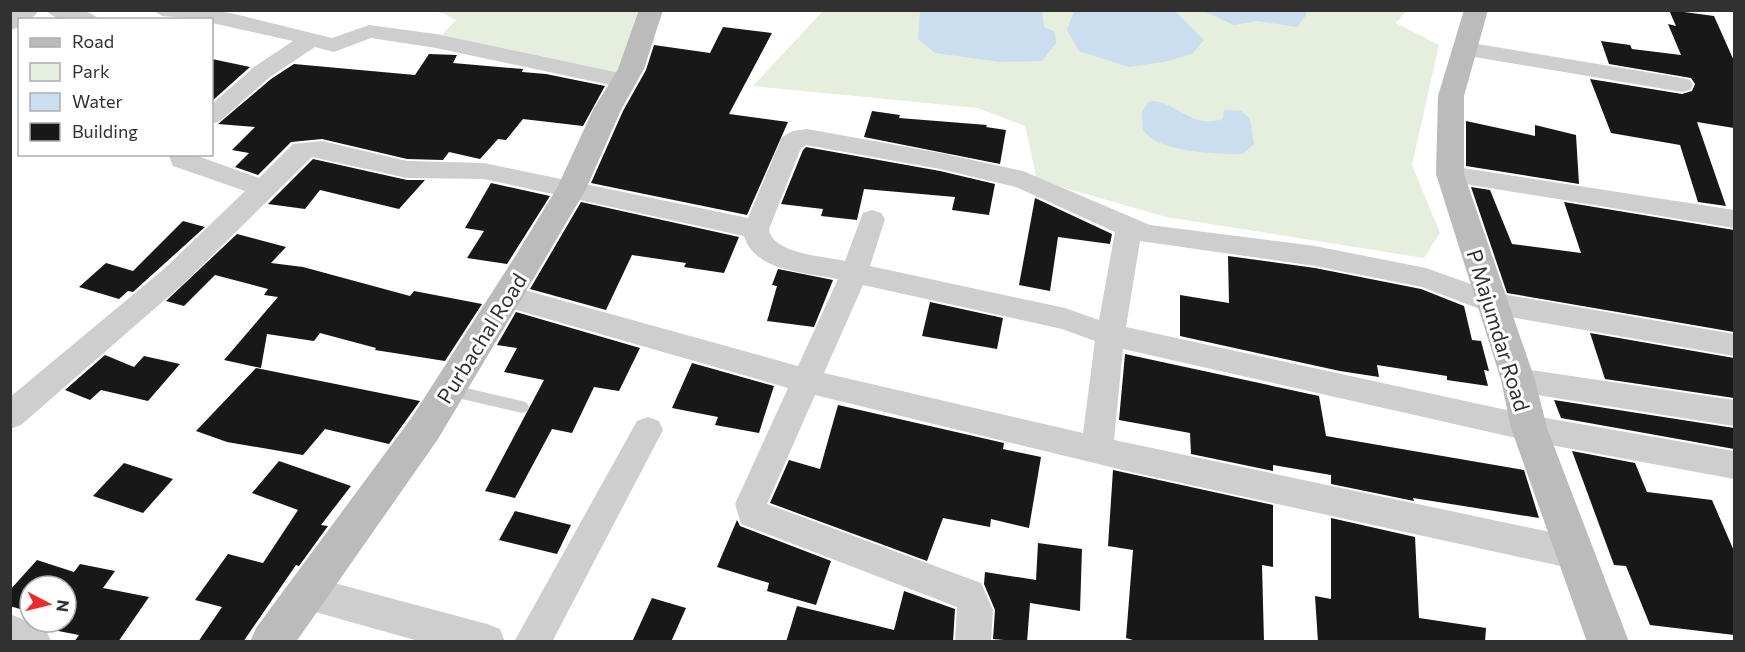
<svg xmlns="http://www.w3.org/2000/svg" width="1745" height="652" viewBox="0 0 1745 652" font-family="Commissioner,sans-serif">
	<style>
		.green { fill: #e6eede }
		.water { fill: #cadeef }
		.building { fill: #181818 }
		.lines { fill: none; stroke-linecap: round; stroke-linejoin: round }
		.lane { fill: #cecece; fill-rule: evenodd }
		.street { fill: #cecece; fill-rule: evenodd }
		.secondary { fill: #bbb; fill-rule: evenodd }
		.labels { text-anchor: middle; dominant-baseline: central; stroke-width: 6; stroke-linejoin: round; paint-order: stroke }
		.street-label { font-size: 21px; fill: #313131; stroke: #fff }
	</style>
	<rect width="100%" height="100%" fill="#fff"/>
	<g class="green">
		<polygon points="438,11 649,11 625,80 440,37 456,20"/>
		<polygon points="823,11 1406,11 1396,23 1439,45 1412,165 1440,233 1424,258 1166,217 1037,180 1025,126 978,108 753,86"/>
	</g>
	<g class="water">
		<polygon points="920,11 1042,11 1044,27 1055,32 1056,43 1042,61 1001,62 935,53 918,39"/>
		<polygon points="1074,11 1175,11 1204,40 1193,53 1169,61 1129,67 1079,51 1067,30"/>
		<polygon points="1203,11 1307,10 1307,11 1306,15 1297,27 1257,21 1234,25"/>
		<path d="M1154,101c26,4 39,28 69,18l1,-9 17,1 9,8 4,25 -11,10c-25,0 -85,-1 -100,-24l-1,-18 6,-10z"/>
	</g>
	<g class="building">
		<polygon points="1669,10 1714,16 1734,61 1734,128 1697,122 1726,206 1698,202 1680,145 1611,133 1590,79 1682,94 1692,91 1695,84 1691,78 1609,64 1601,41 1630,45 1632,49 1681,55 1668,24 1676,26"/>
		<polygon points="723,27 772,33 729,114 788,122 747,215 591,183 623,111 646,70 654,45 710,53"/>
		<polygon points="429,54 457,55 453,63 523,69 522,72 546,74 605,86 583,126 523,119 506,140 498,139 480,159 449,152 443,160 407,159 322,139 291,142 258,175 235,167 249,153 232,150 255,127 218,124 271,79 294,64 415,75"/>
		<polygon points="212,59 250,67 212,101"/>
		<polygon points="872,111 900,115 899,118 987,125 986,127 1006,130 1000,164 864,137"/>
		<polygon points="1466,121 1535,136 1535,125 1576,135 1579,184 1466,166"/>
		<polygon points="806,147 940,171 995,184 989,215 952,210 955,197 864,189 857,220 821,216 823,209 781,204 803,150"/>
		<polygon points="313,159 407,180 425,180 399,209 320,190 305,209 268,204"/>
		<polygon points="491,183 550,196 507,264 467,258 484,231 465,228"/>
		<polygon points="1471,187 1490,190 1512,244 1581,253 1564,202 1734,230 1734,332 1507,293"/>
		<polygon points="1035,198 1112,234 1110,244 1058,237 1050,291 1019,285"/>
		<polygon points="581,202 739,237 724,273 684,267 686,263 632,255 606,310 530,289"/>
		<polygon points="183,221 205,227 133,292 128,291 119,299 79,287 106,263 133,271"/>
		<polygon points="237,234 286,247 271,263 303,267 410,296 414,291 482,304 445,361 375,350 376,348 320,333 314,341 267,334 261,368 224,360 278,297 264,295 268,289 215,275 184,306 166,301"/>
		<polygon points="1228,256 1315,268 1421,289 1464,306 1472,340 1481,341 1489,371 1484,370 1488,386 1447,380 1447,376 1377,365 1379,377 1340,371 1180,336 1180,295 1229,303"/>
		<polygon points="778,269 833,280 814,327 767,321 777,286 772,285"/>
		<polygon points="930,302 1003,318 997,349 922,336"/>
		<polygon points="516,312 640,348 619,391 594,387 572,433 552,429 515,498 485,491 544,380 504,372 517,348 497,345"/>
		<polygon points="1590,333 1734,358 1734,398 1605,379"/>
		<polygon points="1125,354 1319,396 1326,436 1524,470 1539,518 1413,498 1414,501 1331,484 1331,475 1273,465 1273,471 1191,454 1190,433 1119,420"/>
		<polygon points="105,355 134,367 144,356 180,364 148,401 101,390 90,400 65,390"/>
		<polygon points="692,363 774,386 759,433 715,425 718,417 672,408"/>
		<polygon points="256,368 271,371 420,401 389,444 325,429 303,455 227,442 196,431"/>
		<polygon points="1554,400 1734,428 1734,449 1561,418"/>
		<polygon points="838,405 1004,443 1003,449 1041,457 1029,528 991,519 990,527 943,518 927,561 770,503 789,460 820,469"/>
		<polygon points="1572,451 1635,463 1647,492 1712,500 1734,551 1734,635 1650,625 1626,566 1614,565"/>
		<polygon points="279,461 351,486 321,525 328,526 299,566 296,565 243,642 198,642 222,607 195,600 228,554 263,563 298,510 252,493"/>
		<polygon points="124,463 173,479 143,513 93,496"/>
		<polygon points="1113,470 1273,505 1273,567 1262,565 1264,642 1140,642 1126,638 1133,550 1108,546"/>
		<polygon points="515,511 571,525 557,554 499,540"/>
		<polygon points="1331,518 1415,537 1419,618 1486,628 1485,642 1318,642 1315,596 1331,599"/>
		<polygon points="737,520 740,526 831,561 816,605 767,591 769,583 717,567"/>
		<polygon points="1038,543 1082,549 1080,611 1030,603 1027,642 993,639 995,610 984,584 985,572 1036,580"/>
		<polygon points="37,560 74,572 80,564 115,571 103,588 149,597 118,642 74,642 79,635 48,629 35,622 66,622 66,586 30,586 30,612 10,606 10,590"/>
		<polygon points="904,591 955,609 953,642 786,642 797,606 894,630"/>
		<polygon points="652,598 686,608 671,642 632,642"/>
	</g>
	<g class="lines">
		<polygon class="lane" points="449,384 522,401 527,403 529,407 527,411 522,413 449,396 444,394 442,390 444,386"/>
		<g class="street">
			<polygon points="15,10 40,10 30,20 20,20 20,27 10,30 10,14"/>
			<path d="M46,10c15,0 43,-4 53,10 -15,0 -43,4 -53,-10z"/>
			<polygon points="152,10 212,10 235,14 332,38 369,25 436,34 624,74 632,76 635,81 632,86 624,88 436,48 371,38 334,52 315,47 270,77 220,121 212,124 212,104 254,67 293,41 212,23 212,20 162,16"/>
			<polygon points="1465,42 1682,78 1690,80 1693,85 1690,90 1682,92 1457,54 1454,49 1457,44"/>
			<path d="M807,129l133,24 83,18 127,54 165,21 111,22 70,25 238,41v22l-241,-42 -71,-27 -107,-21 -175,-25 -14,86 403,88 205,36v28l-205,-38 -406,-92 -9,91 460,97 12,5 5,11 -5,11 -12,5 -443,-97 -316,-77 -48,109 214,79 12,27 -2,32h-36l2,-35 -216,-83 -6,-20 53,-116 -282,-81 -10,-4 -4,-7 4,-7 10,-4 292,81 40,-87c-32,-7 -83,-7 -94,-43l-260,-57 -77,-1 -95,-21 -128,126 -163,142 -11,4v-32l154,-128 81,-78 -72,-25 -5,-12h24l67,24 34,-34 29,-3 85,20 77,2 264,55 34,-81 11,-6zM806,145l134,24 76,18 99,45 -16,88 -34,-12 -195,-42 15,-47 -4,-6 -9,-3 -9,3 -18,48c-21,-5 -73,-7 -76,-32l32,-81zM863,285l199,44 33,12 -12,92 -259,-60z"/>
			<polygon points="1450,166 1734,210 1734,228 1441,180 1438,174 1441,168"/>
			<polygon points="1518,368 1734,400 1734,426 1518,392 1507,389 1503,380 1507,371"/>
			<polygon points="648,417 659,421 663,430 552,642 514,642 637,421"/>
			<polygon points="308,576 487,624 500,629 505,642 422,642 308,610 296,605 291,593 296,581"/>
			<polygon points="10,614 46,629 51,642 10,642"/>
		</g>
		<g class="secondary">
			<polygon points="639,10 663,10 644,69 621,110 586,189 538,271 438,439 296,642 250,642 256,628 412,417 516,255 557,188 593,110 618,69"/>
			<polygon points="1464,10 1488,10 1464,96 1464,174 1535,380 1547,428 1629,642 1587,642 1511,428 1501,380 1436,174 1438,96"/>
		</g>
	</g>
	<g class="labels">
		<g class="street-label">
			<text transform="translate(1499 330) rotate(73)">P Majumdar Road</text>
			<text transform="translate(481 338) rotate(-58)">Purbachal Road</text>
		</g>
	</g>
	<rect width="1745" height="652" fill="none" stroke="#313131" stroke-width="24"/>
	<rect x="18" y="18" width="195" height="138" fill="#ffffff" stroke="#adadad" stroke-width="1.5"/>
	<rect x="30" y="38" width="30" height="9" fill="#bbbbbb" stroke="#adadad" stroke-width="1.5"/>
	<text x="72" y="48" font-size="18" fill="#313131">Road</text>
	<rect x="30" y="63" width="30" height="18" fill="#e6eede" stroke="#adadad" stroke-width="1.5"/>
	<text x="72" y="78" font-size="18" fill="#313131">Park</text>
	<rect x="30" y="93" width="30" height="18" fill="#cadeef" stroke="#adadad" stroke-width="1.5"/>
	<text x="72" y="108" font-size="18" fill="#313131">Water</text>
	<rect x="30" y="123" width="30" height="18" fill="#181818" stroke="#adadad" stroke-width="1.5"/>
	<text x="72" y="138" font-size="18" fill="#313131">Building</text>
	<g transform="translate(48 604) rotate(97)"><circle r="28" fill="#ffffff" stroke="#adadad" stroke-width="1.5"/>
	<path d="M0-4.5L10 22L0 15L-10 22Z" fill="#f22929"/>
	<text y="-9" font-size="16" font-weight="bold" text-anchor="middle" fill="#313131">N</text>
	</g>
</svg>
